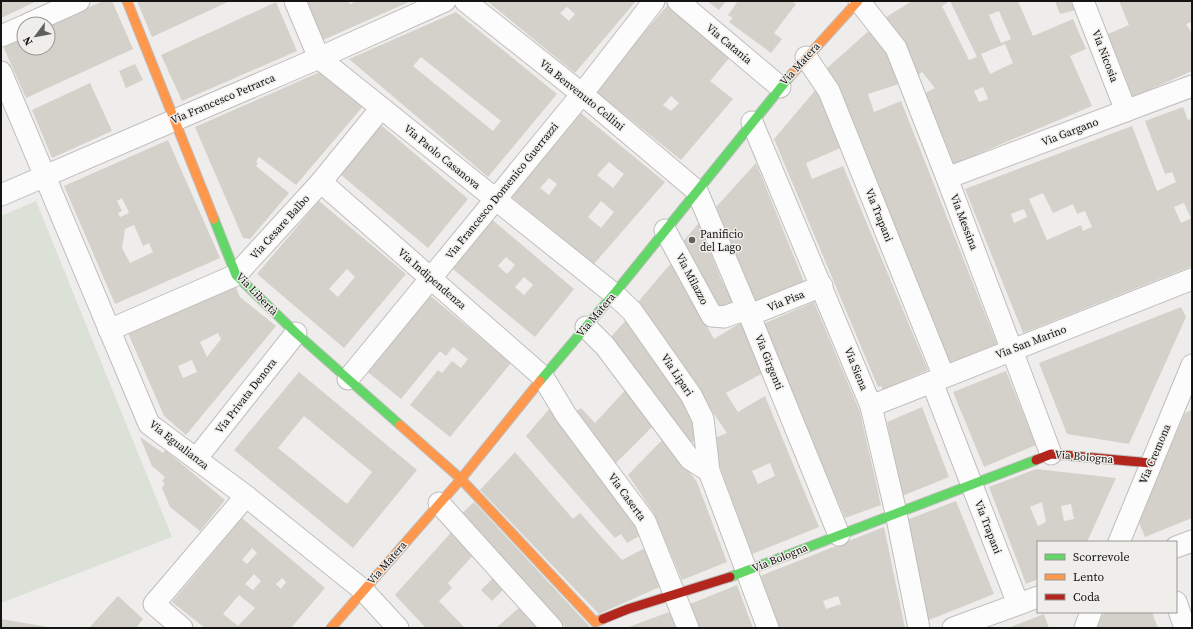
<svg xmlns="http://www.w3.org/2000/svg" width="1193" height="629" viewBox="0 0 1193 629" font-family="'Source Serif 4',serif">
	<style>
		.green { fill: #dbe1d7 }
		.building { fill: #d4d1ca; fill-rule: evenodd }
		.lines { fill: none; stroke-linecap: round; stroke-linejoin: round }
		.street-casing { stroke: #bfbebd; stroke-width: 23 }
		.fast-casing { stroke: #bfbebd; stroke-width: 11 }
		.slow-casing { stroke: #bfbebd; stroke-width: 11 }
		.jam-casing { stroke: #bfbebd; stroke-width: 11 }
		.street { stroke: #fcfcfc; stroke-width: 21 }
		.fast { stroke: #63d668; stroke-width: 9 }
		.slow { stroke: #ff974d; stroke-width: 9 }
		.jam { stroke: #b3261e; stroke-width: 9 }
		.poi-dot { fill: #60605f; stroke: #efeeea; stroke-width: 1.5 }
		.labels { text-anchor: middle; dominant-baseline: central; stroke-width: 3; stroke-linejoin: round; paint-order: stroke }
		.street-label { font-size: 11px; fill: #141413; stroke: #efeeea }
		.poi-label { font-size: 11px; fill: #141413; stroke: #efeeea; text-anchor: start }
	</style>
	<rect width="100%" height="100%" fill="#eeedeb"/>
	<polygon class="green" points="36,201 172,537 1,603 1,216"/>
	<g class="building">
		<polygon points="1,1 37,1 1,18"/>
		<polygon points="103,1 112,1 133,49 26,98 3,46 24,37 24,48 48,48 48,26"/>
		<polygon points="137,1 230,1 152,37"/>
		<polygon points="305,1 348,1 350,4 357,1 411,1 323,40"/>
		<path d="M487,1h149l-61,72zM567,7l8,7 -6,7 -9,-8z"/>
		<polygon points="707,1 726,1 719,10"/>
		<polygon points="738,1 791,1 796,4 774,33 782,39 771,53 729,22 733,18 728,15"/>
		<path d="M912,1h106l15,35 40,-17 13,30 -16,7 22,50 -138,58 -29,-71 10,-5 -13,-16 -6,5 -33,-58zM950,1l27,56 -8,3 -27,-54zM999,11l12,28 -10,4 -12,-28zM1005,44l8,19 -23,11 -9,-20zM983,87l5,12 -9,3 -5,-11z"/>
		<polygon points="1055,1 1077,1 1080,9 1060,14"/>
		<polygon points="1119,1 1192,1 1192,22 1186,24 1192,34 1192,71 1133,97 1108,34 1129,25"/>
		<polygon points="276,2 297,51 182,101 161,55"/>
		<path d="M667,6l63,51 -20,24 23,18 -52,61 -87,-70zM671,96l8,7 -8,8 -8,-6z"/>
		<path d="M456,12l101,82 -69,83 -139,-118zM421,57l80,64 -8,10 -80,-65z"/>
		<polygon points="872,28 894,55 902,83 868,94 874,112 901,101 997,344 949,363 841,92 825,70"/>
		<polygon points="135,64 143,80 126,88 119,71"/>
		<polygon points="320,72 365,104 296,185 259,157 256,162 258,163 256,166 289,193 250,239 243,238 195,127"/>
		<polygon points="90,83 112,131 52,158 32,110"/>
		<polygon points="818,87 843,147 806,163 812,179 843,166 928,370 883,390 881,386 878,387 774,139"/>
		<path d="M1183,107l5,13 4,-2v148l-169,67 -58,-144 167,-63 25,65 19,-9 -4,-10 -7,2 -20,-53zM1043,193l10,20 20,-9 4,10 8,-3 7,16 -9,4 -2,-6 -34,15 -18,-41zM1184,203l7,15 -10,5 -7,-16zM1024,209l3,8 -13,6 -3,-9z"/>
		<path d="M577,110l88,72 -71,82 -86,-70zM609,162l15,12 -11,14 -16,-13zM549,178l8,6 -8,11 -9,-7zM601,201l13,11 -13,16 -13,-11z"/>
		<polygon points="381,125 468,199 428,248 340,174"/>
		<path d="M168,140l52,118 -105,46 -51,-118zM122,198l7,15 -9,4 -2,-4 4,-2 -5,-10zM134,225l9,21 6,-3 4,9 -23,11 -8,-15 3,-19z"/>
		<polygon points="756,163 805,284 756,305 716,207"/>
		<path d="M319,201l87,73 -62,74 -87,-74zM347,269l8,8 -17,20 -9,-8z"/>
		<path d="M489,217l85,72 -39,48 -87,-72zM506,257l9,8 -8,9 -9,-8zM524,277l9,8 -9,10 -9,-8z"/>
		<polygon points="699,223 721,279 733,302 715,312 679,246"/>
		<path d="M672,262l42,77 28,-17 21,51 -37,20 12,19 27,-16 54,131 -67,27 -42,-114 17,-7 -89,-131zM770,463l5,13 -17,8 -6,-13z"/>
		<path d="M234,283l6,14 36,29 -90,109 -22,-19 -36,-83zM218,333l3,6 -14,18 -7,-15zM192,360l5,12 -14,6 -5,-12z"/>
		<polygon points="427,293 511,363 450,437 410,405 438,370 442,373 452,361 461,368 468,359 453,347 446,356 440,351 401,399 364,369"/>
		<polygon points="814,302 860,412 881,505 845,518 763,324"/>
		<polygon points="1181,307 1186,317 1129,444 1067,434 1039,363"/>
		<polygon points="627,319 692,411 690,412 696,440 685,446 609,339"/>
		<polygon points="1006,371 1036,445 984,467 953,392"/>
		<path d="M299,372l118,98 -64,78 -119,-98zM304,416l68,56 -25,32 -69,-56z"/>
		<polygon points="630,385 658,421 613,466 572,414 581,408 595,423"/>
		<polygon points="551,407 641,535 627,543 621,534 615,538 526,436"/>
		<polygon points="922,407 949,477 902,496 887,422"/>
		<polygon points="1192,410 1192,518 1145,537 1138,520 1185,413"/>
		<polygon points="140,437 163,453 165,450 225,500 200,531 170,507 162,488 165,484 162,481 165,477 152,466"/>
		<polygon points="664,438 697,482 727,562 682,580 653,512 628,475"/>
		<polygon points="515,452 573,519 580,513 622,560 645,548 662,586 599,614 480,490"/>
		<path d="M1036,469l80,9 -29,64h-49v37l-12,5 -37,-97zM1042,502l4,20 -8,4 -8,-19zM1071,504l3,15 -10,2 -3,-15z"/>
		<polygon points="956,501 994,594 924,622 904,521"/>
		<polygon points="474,502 591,628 566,628 460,515"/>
		<path d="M242,518l83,70 -34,40h-86l-33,-26zM252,548l5,5 -10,11 -5,-4zM254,574l7,7 -8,9 -8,-6zM282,578l4,4 -5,7 -5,-5zM239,595l16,13 -17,18 -15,-12z"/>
		<path d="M884,527l21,101h-126l-19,-52zM838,596l3,8 -15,5 -3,-8z"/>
		<polygon points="455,528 477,551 448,583 452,588 439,601 464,627 426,628 395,595"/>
		<polygon points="498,573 509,584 492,601 481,590"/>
		<polygon points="737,585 753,628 694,628 685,606"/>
		<polygon points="118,596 143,619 136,628 89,628"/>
		<polygon points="521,606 541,628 496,628"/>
		<polygon points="669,612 676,628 626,628"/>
		<polygon points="1104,612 1152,612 1158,628 1097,628"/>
		<polygon points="1044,614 1049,628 1008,628"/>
		<polygon points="1,619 48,627 48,628 1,628"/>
	</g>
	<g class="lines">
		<defs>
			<g id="street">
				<polyline points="295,1 319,58 614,294 632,311 691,395 703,419 709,471 768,628"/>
				<polyline points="465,1 582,94 697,191 747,309 839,535"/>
				<polyline points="678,1 780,87"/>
				<polyline points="859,1 896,48 947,178 1051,454"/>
				<polyline points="1083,1 1126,111"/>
				<polyline points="28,24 79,1"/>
				<polyline points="1,36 24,26"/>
				<polyline points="806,57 829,91 944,377"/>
				<polyline points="1,72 149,424 246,496 363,590 398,628"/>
				<polyline points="752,122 871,406 896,513 919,628"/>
				<polyline points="947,178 1192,86"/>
				<polyline points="321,182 543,377 566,415 645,521 688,628"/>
				<polyline points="1,195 319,58 445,1"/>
				<polyline points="665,230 712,316 724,317 747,309"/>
				<polyline points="750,315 822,286"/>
				<polyline points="586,327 605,346 690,459 709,471"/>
				<polyline points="109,330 236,275 321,182 381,108"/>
				<polyline points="348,379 582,94 654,1"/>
				<polyline points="932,382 1018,604"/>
				<polyline points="871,406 1192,279"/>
				<polyline points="196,459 296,333"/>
				<polyline points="439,503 552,628"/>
				<polyline points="1119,542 1192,365"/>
				<polyline points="1176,547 1192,541"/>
				<polyline points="1176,602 1185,628"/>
				<polyline points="182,628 154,604 246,496"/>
				<polyline points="953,628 1038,597"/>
				<polyline points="1085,628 1091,612"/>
			</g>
			<g id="fast">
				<polyline points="214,219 236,275 296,333 400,425"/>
				<polyline points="540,381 614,294 791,75"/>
				<polyline points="730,577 1036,460"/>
			</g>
			<g id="slow">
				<polyline points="127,1 214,219"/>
				<polyline points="791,75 858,1"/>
				<polyline points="400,425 461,479 595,622 603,619"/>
				<polyline points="331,628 461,479 540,381"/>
			</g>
			<g id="jam">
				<polyline points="1036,460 1051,454 1151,463"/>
				<polyline points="603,619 628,609 730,577"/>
			</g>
		</defs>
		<use href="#street" class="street-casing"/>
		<use href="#fast" class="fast-casing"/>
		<use href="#slow" class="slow-casing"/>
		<use href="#jam" class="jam-casing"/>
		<use href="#street" class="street"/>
		<use href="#fast" class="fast"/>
		<use href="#slow" class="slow"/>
		<use href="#jam" class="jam"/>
	</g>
	<circle class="poi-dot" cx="692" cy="240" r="4"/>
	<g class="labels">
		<g class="street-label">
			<text transform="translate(729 44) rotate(40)">Via Catania</text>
			<text transform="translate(1105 56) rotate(69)">Via Nicosia</text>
			<text transform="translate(800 64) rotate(-48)">Via Matera</text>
			<text transform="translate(582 95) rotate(39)">Via Benvenuto Cellini</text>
			<text transform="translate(223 99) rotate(-23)">Via Francesco Petrarca</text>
			<text transform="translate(1070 132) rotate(-21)">Via Gargano</text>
			<text transform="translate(442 157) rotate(39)">Via Paolo Casanova</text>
			<text transform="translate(502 191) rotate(-51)">Via Francesco Domenico Guerrazzi</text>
			<text transform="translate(879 215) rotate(68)">Via Trapani</text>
			<text transform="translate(964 222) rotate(69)">Via Messina</text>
			<text transform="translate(280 227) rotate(-48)">Via Cesare Balbo</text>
			<text transform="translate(432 279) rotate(41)">Via Indipendenza</text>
			<text transform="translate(692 279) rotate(62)">Via Milazzo</text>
			<text transform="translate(257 294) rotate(46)">Via Libertà</text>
			<text transform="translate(786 301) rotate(-22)">Via Pisa</text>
			<text transform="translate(596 315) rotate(-50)">Via Matera</text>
			<text transform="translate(1031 342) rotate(-21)">Via San Marino</text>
			<text transform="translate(769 362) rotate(68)">Via Girgenti</text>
			<text transform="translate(856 369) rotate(68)">Via Siena</text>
			<text transform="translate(677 375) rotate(56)">Via Lipari</text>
			<text transform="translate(246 396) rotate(-52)">Via Privata Denora</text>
			<text transform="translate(179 445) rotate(38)">Via Egualianza</text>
			<text transform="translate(1155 454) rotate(-67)">Via Cremona</text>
			<text transform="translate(1084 457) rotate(5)">Via Bologna</text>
			<text transform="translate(627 497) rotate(54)">Via Caserta</text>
			<text transform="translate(988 527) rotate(69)">Via Trapani</text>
			<text transform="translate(780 558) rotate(-22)">Via Bologna</text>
			<text transform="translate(387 563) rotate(-49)">Via Matera</text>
		</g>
		<g class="poi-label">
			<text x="700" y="234">Panificio<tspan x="700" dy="13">del Lago</tspan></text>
		</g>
	</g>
	<rect width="1193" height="629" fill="none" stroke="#141413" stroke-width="4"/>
	<rect x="1037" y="541" width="140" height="72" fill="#efeeea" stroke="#979794"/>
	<rect x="1045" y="554" width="20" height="6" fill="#63d668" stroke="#979794"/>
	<text x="1073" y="561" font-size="12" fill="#141413">Scorrevole</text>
	<rect x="1045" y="574" width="20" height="6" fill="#ff974d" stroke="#979794"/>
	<text x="1073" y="581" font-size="12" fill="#141413">Lento</text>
	<rect x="1045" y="594" width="20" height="6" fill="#b3261e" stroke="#979794"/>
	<text x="1073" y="601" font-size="12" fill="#141413">Coda</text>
	<g transform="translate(36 36) rotate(238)"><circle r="19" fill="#efeeea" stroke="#979794"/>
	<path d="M0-3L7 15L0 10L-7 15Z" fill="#60605f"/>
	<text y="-6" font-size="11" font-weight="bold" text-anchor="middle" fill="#141413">N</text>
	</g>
</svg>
